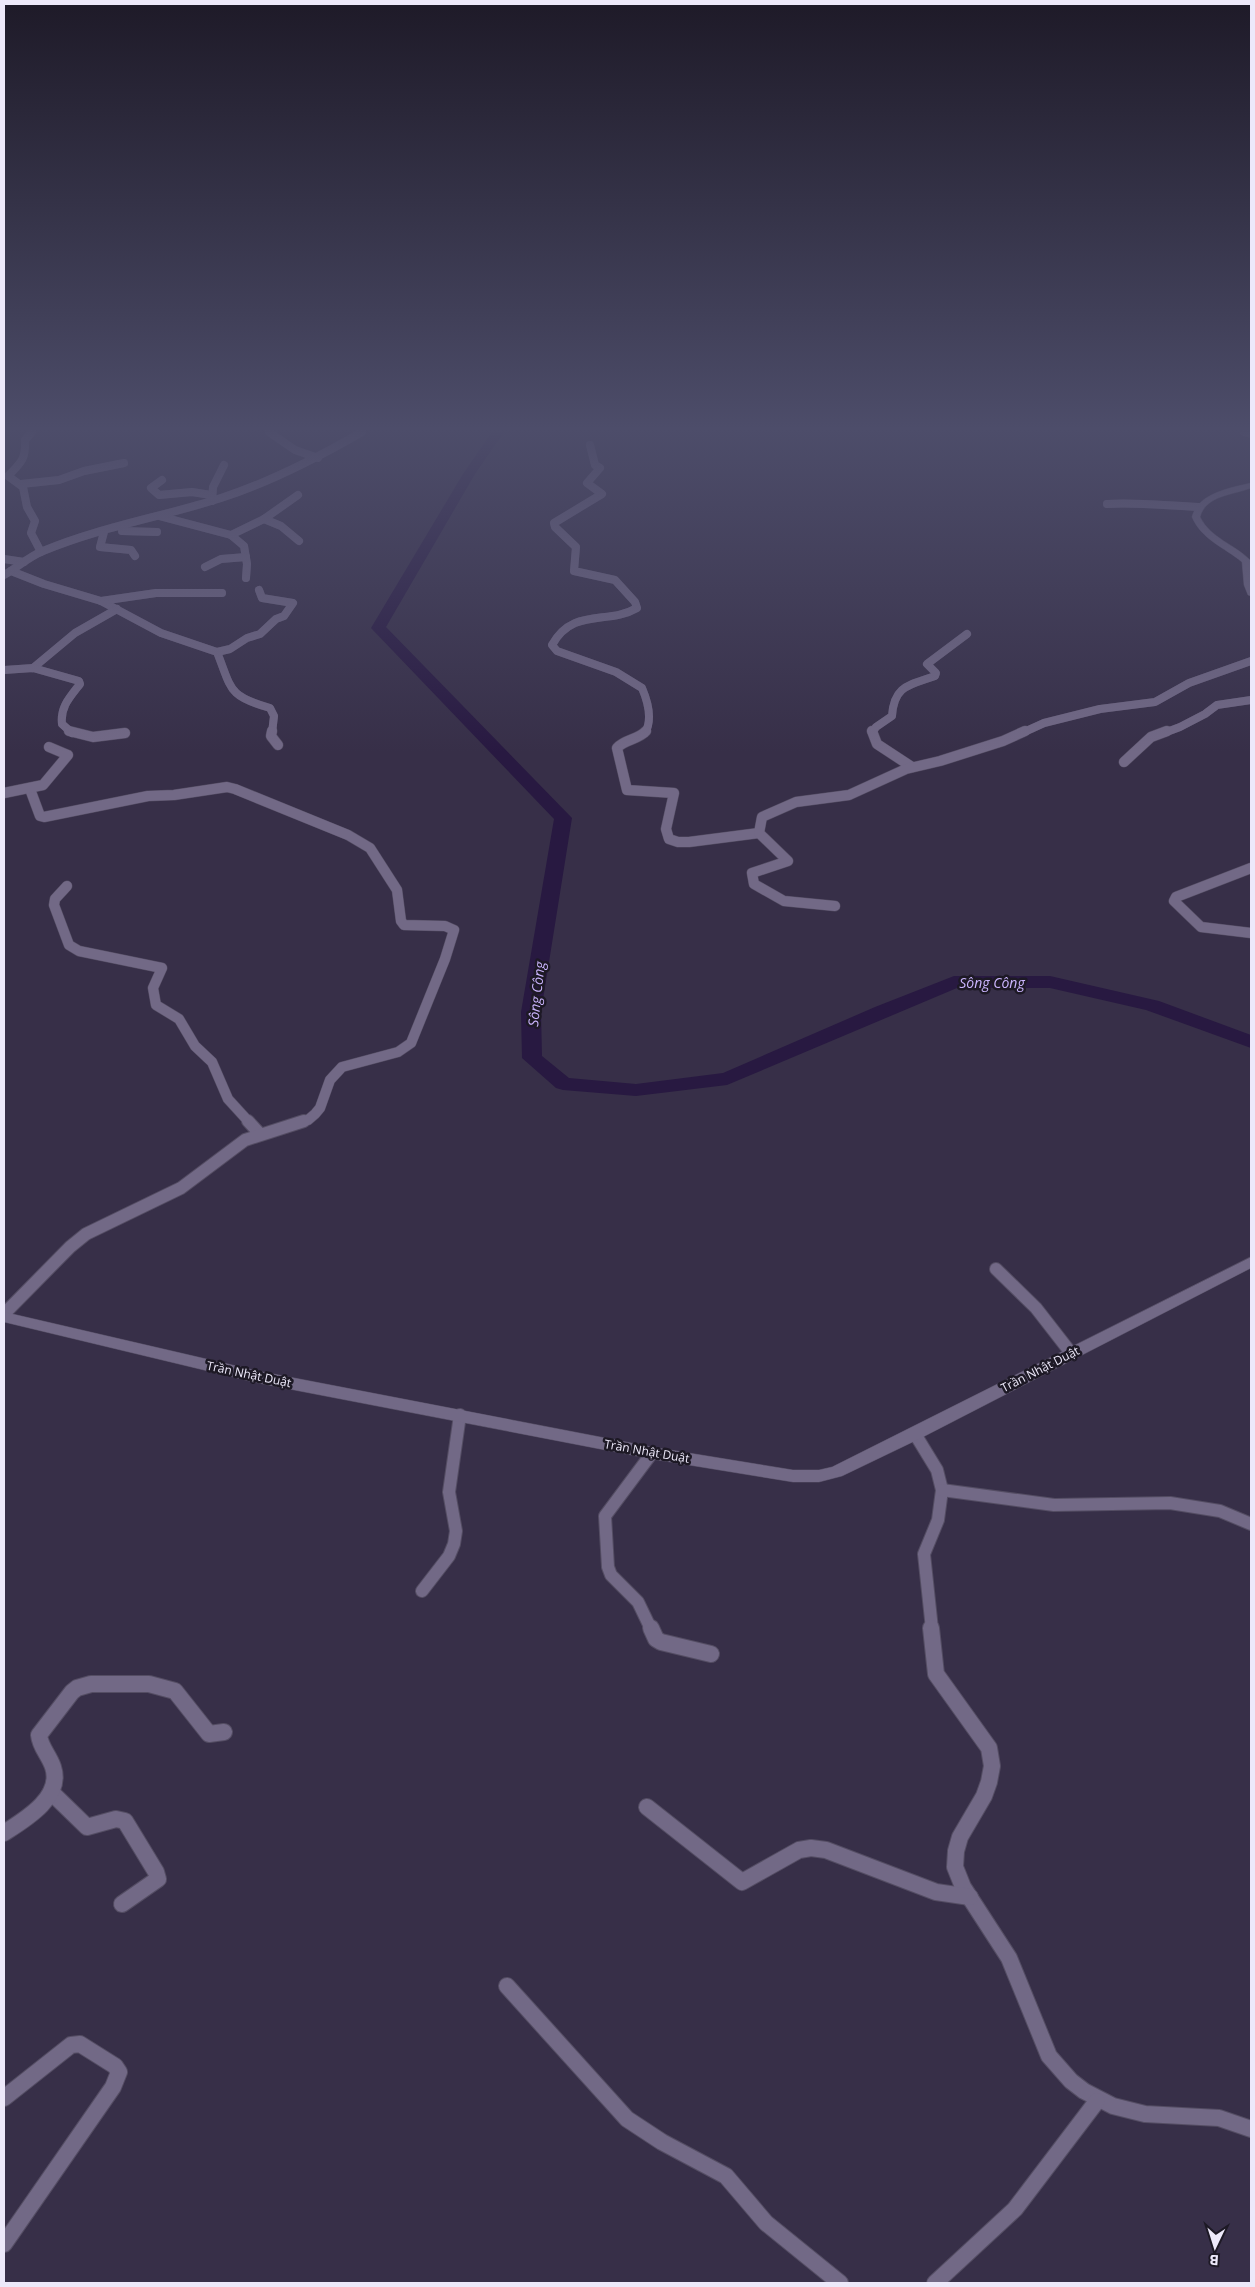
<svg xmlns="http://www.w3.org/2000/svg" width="1255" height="2287" viewBox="0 0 1255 2287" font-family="'Open Sans',sans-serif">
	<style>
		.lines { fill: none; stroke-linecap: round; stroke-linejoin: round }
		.river { fill: #281941; fill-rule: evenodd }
		.minor-far3-casing { stroke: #544d63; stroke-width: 8 }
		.minor-far2-casing { stroke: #544d63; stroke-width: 11 }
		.minor-far1-casing { stroke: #544d63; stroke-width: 14 }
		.minor-casing { stroke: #544d63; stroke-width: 18 }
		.tertiary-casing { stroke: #544d63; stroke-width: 1 }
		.secondary-casing { stroke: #544d63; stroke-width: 1 }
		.minor-far3 { stroke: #726986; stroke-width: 8 }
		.minor-far2 { stroke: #726986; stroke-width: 10 }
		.minor-far1 { stroke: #726986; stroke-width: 12 }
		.minor { stroke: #726986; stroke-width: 16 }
		.tertiary { fill: #726986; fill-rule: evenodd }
		.secondary { fill: #726986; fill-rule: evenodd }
		.labels { text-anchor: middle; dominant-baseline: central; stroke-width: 5; stroke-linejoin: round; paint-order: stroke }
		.street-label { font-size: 12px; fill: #ede9fa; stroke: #1d1925 }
		.water-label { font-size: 14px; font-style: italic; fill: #cbb5fe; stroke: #1d1925 }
	</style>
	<rect width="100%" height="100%" fill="#372f48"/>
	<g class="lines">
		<polygon class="river" points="492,432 504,432 475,474 386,627 572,818 541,1012 542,1056 569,1078 636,1084 723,1073 875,1007 954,976 1050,976 1159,1001 1251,1035 1251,1048 1146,1010 1050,988 957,988 727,1085 636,1096 563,1090 556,1088 522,1058 521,1012 554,819 371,628 463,474"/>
		<defs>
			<g id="minor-far3">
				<path d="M32,432l-7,8c1,19 -4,23 -17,36l15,11 4,20 8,14 -4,12 10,19"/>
				<polyline points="269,432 295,450 318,458"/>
				<polyline points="1244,432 1251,434"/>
				<path d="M590,445l5,20 5,3 -13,15 15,11 -48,29 1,4 21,20 -2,24 41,9 20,22 2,6c-29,17 -64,-1 -85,37l5,6 59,21 26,16c6,14 11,31 3,45"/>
				<polyline points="162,480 151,488 159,495 192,492 211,495"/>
				<polyline points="21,484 59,480 84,471 124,463"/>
				<polyline points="212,501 213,487 224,465"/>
				<path d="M1107,504c31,-2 61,2 92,3"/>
				<polyline points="159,516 231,535 244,546 247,564 246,578"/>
				<polyline points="264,519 281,526 299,541"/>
				<polyline points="122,531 157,532"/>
				<polyline points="104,532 100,547 131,550 135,556"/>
				<polyline points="231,535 264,519 298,495"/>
				<polyline points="4,559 24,562"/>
				<polyline points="205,567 221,559 246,557"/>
				<path d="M11,571l33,13 57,17 60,32 56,19c15,38 11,44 53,56l4,8 -2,17"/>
				<path d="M4,575c13,-7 24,-18 39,-24 57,-24 119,-34 178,-53 50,-16 96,-40 141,-66"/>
				<polyline points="101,601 156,593 222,593"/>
				<polyline points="217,652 230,649 247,638 260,634 276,619 284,616 293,603 262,598 259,590"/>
				<polyline points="33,668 75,633 117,609"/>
				<path d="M4,670l29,-2 46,13 1,3c-10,13 -20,23 -18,40l10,9"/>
				<path d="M872,733l4,-6 16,-11c2,-31 18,-31 43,-40l1,-3 -9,-9 40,-30"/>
				<polyline points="1022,733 1044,723 1100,709 1155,702 1189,683 1251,661"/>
				<polyline points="1164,733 1180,727 1205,714 1217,705 1251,700"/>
			</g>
			<g id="minor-far2">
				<polyline points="69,731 93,737 125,733"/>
				<polyline points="272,731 271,736 278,745"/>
				<path d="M646,731c-8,9 -21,8 -29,17l10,42 47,3 -8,36 3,10 9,3h11l70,-9"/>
				<polyline points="872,731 877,744 912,767"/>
				<polyline points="1124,762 1151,737 1167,731"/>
				<polyline points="30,789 40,816 44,817 148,796 174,795 227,787 235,789 348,835 370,848 397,890 401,921 404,925 445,926 454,930 445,959 411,1043 398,1052 342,1067 330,1080 320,1108 315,1114 308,1120 300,1122"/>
				<polyline points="4,793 43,785 68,755 49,747"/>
				<polyline points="1251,868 1176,897 1174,901 1201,927 1251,933"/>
				<polyline points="67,886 55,899 54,905 69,945 79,951 162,968 153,988 156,1005 179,1019 195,1046 212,1062 228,1099 249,1122"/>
				<polyline points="835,906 784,901 754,884 752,873 788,861 759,833 762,817 796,802 849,795 906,769 940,761 1003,741 1025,731"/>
			</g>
			<g id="minor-far1">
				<polyline points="248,1121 260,1134"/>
				<polyline points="996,1269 1036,1308 1071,1353"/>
				<polyline points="4,1314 70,1247 86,1234 181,1188 245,1140 304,1121"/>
				<polyline points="915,1434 937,1470 942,1490 938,1520 924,1554 932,1629"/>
				<polyline points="942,1490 1054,1505 1170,1503 1220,1511 1251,1524"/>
				<polyline points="422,1591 449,1556 454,1544 456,1531 449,1492 460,1415"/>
				<polyline points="651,1629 638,1602 611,1575 608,1567 605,1516 652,1453"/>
			</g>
			<g id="minor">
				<polyline points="651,1628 656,1639 661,1642 711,1654"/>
				<polyline points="931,1628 936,1674 989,1748 992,1766 989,1782 984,1796 960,1837 956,1851 955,1867 963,1887 1009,1958 1049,2056 1071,2081 1084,2091 1113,2106 1145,2114 1219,2118 1251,2129"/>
				<polyline points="51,1792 87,1827 116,1819 125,1821 156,1872 158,1879 122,1904"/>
				<polyline points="647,1807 742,1882 799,1850 811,1848 826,1850 936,1892 970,1897"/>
				<path d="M4,1833c22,-14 59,-36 49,-66 -4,-12 -13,-20 -14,-32l33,-43 5,-4 14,-4h58l26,7 34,43 15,-2"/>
				<polyline points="507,1986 627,2119 662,2142 726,2176 766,2223 840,2283"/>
				<polyline points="4,2098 71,2045 80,2044 115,2066 119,2072 113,2087 4,2244"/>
				<polyline points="935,2283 1015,2209 1097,2101"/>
			</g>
			<path id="tertiary" d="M1251,483v5c-18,7 -45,7 -51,29 11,22 35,27 51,44v35l-3,-1 -4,-10 -2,-23c-18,-15 -40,-22 -50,-45 6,-24 38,-29 59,-34z"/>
			<polygon id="secondary" points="1251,1257 1251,1268 921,1438 842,1476 819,1482 793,1482 652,1459 258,1383 4,1322 4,1312 258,1371 652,1447 793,1470 819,1470 832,1467"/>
		</defs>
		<use href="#minor-far3" class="minor-far3-casing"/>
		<use href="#minor-far2" class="minor-far2-casing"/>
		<use href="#minor-far1" class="minor-far1-casing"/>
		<use href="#minor" class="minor-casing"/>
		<use href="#tertiary" class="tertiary-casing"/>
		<use href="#secondary" class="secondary-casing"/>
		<use href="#minor-far3" class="minor-far3"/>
		<use href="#minor-far2" class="minor-far2"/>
		<use href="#minor-far1" class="minor-far1"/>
		<use href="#minor" class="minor"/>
		<use href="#tertiary" class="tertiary"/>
		<use href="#secondary" class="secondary"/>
	</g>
	<linearGradient id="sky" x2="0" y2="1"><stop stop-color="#1e1a28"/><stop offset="0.57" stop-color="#4d4d6a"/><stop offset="1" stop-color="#4d4d6a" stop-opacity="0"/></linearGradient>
	<rect width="1255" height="752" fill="url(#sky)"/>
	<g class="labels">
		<g class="street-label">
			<text transform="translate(1040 1369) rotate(-27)">Trần Nhật Duật</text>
			<text transform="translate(249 1374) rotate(12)">Trần Nhật Duật</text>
			<text transform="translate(647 1451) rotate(10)">Trần Nhật Duật</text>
		</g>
		<g class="water-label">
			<text x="992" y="982">Sông Công</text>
			<text transform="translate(536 994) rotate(-84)">Sông Công</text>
		</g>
	</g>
	<rect width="1255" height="2287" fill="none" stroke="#ede9fa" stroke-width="10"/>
	<g transform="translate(1215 2247) rotate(184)" stroke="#1d1925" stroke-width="4" paint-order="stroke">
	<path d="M0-4L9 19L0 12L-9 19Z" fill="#ede9fa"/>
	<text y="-8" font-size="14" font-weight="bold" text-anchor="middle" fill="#ede9fa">B</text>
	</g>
</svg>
